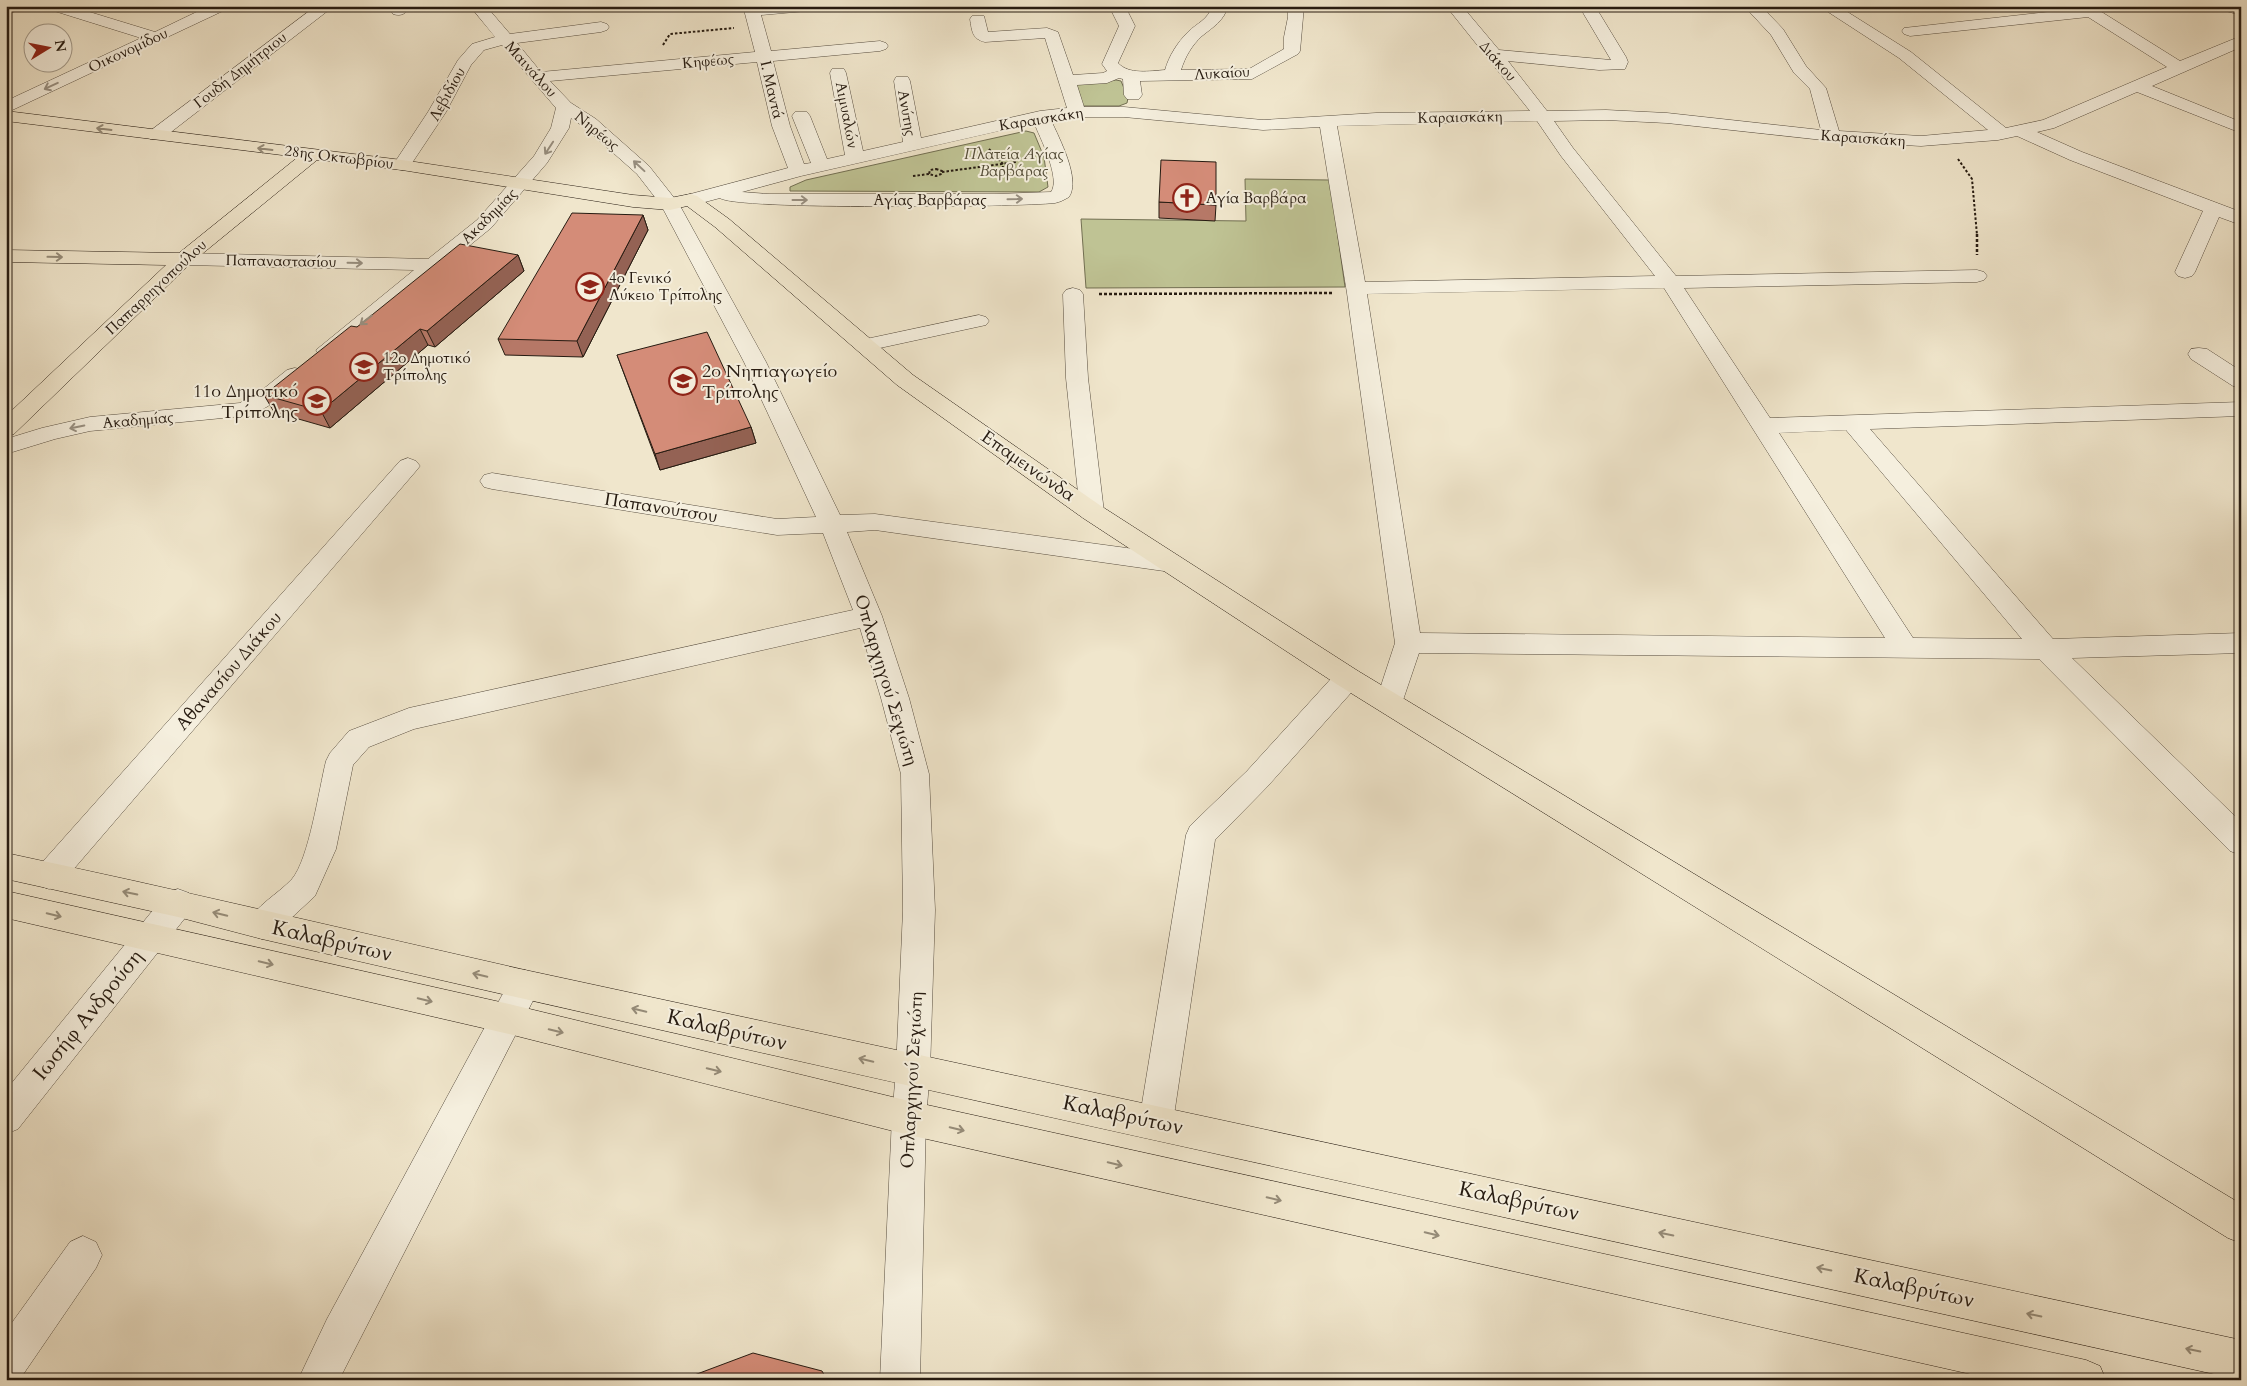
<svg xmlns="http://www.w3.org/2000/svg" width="2247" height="1386" viewBox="0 0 2247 1386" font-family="Cardo,serif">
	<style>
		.green { fill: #bfc394; stroke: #726f52 }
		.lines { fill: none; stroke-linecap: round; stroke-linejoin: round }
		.minor-casing { stroke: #584e40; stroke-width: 1 }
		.major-casing { stroke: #261b11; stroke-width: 1 }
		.path-far1 { stroke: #261b11; stroke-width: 2; stroke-dasharray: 2.5 2; stroke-linecap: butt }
		.path { stroke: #261b11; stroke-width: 2.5; stroke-dasharray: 3 2; stroke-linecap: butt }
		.minor { fill: #f5efde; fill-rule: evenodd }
		.major { fill: #f0e6cc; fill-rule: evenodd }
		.wall { fill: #b67867; stroke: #261b11 }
		.shaded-wall { fill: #946254; stroke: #261b11 }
		.building { fill: #d48c78; stroke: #261b11 }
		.oneway { stroke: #989082 }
		.oneway2 { stroke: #958b78 }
		.labels { text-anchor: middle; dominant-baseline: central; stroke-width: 4; stroke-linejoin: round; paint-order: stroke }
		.far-street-label { font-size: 15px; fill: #261b11; stroke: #f5efde }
		.far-park-label { font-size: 15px; font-style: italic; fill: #544d38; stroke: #f5efde }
		.far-poi-label { font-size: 15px; fill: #261b11; stroke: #f5efde; text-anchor: start }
		.poi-label { font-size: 18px; fill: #261b11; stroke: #f5efde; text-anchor: start }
		.street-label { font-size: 18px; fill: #261b11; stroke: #f5efde }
		.near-street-label { font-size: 21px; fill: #261b11; stroke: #f5efde }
	</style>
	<rect width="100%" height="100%" fill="#f0e6cc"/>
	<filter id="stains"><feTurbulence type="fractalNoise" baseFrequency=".004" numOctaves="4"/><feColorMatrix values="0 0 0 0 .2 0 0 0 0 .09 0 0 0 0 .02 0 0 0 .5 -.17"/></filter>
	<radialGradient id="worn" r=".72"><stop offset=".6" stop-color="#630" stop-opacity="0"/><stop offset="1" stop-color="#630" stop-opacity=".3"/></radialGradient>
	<g class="green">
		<polygon points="1116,80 1121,81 1128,98 1127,103 1119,106 1081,106 1076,84"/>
		<polygon points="1026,131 1034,133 1044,157 1048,187 1039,192 790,191 790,187 806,180"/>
		<polygon points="1245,179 1330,180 1345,287 1086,288 1081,219 1246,221"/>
	</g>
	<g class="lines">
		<defs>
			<g id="minor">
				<polygon points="6,6 24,6 21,9 6,15"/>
				<polygon points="45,6 70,6 155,32 209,6 230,6 227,9 6,113 6,101 141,38 48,9"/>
				<polygon points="316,6 334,6 162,139 150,139 147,135 150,131"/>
				<path d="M395,6h16c-5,7 -9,11 -18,8l-2,-3z"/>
				<path d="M470,6h16l24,28 91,-12 6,2 2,3 -2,3 -6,2 -84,11 24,29 214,-20 -12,-46h71l-3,3 -5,2 -45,4 10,36 109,-10 6,2 2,3 -2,3 -6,2 -107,10 17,65 14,38 7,-1 -19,-47 3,-4h12l3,4 17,43 18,-4 -15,-82 2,-4h12l2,4 17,78 40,-9 -9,-61 2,-4h12l2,4 11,57 119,-27 27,-3 -22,-70 -60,4c-13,-3 -13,-11 -15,-23l2,-3h12l4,16 59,-4 11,4 15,43 30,-2 4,-2 -5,-7 17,-38 -10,-20h16l10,20 -17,37c11,12 32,8 47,7 4,-14 12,-27 23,-38 9,-9 20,-12 24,-26h16c-4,15 -15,21 -26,30 -10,9 -17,21 -21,34l68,-1 35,-20v-12l4,-20v-11h16l-4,45 -2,3 -46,25 -112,2 2,14 -3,4h-12l-3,-4 -1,-16 -4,-1 -12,5 -30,2 7,22h40l139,13 113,-7 154,-2 -84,-105h16l37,44 112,10 -32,-54h16l31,51 2,5 -3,7 -26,1 -91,-9 39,50 59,-1 61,3 154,17 -11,-41 -16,-16 -23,-38 -27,-29h17l22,23 23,37 20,22 13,43 82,5 67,-6 -89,-72 -80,-52h19l73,46 95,76 37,-8 124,-53 -79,-50 -178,19 -6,-2 -2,-3 2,-3 171,-19 -2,-3h19l88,55 61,-25v11l-89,39 89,36v11l-104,-41 -83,36 -17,4 45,20 159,60v13l-22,-8 -24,55 -3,4 -7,2 -7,-2 -3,-4 28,-61 -133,-51 -53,-24 -19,4 -77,6 -89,-5 -165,-18 -61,-3 -52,1 19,27 103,128 301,-6 7,2 3,4 -3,4 -7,2 -293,6 86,130 471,-16v14l-371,13 183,210 188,-6v20l-169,5 169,164v33l-11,-4 -191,-192 -620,-6 -19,56 -10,3 -10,-3 -4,-8 19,-58 -48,-350 -27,-166 -57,3 -139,-13h-47l-26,3c8,18 30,59 18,77 -5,3 -9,5 -14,6 -35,4 -322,7 -335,-5l-30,8 -7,-2 -2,-4 2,-4 105,-28 -16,-42 -15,-64 -207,19 21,22 25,16 53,47 30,38 87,158 74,153 35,-1 296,40 9,3 4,6 -4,6 -9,3 -296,-42 -28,2 35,84 27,82 20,76 6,136 -5,161 -4,47 -6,262h-40l12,-262 4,-47 7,-161 -2,-136 -20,-76 -21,-70 -446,101 -45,18 -16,18 -17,84 -21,47 -42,39 -11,4 -11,-4 -5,-10c10,-20 31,-30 46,-46 17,-20 27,-90 34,-118l4,-8 19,-22 60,-23 444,-98 -30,-77 -46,2 -285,-46 -8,-2 -4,-6 4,-6 8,-2 285,46 39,-2 -72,-155 -83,-157 -24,-31 -53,-47 -13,-9 -2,10 -22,35 -56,65 -156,127 -8,1 -8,-1 -3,-5 98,-80 -230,-5 -7,-2 -3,-4 3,-4 7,-2 244,6 49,-39 57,-64 17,-28 5,-20 -54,-63 -18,5 -13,15 -25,47 -38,57 -6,1 -6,-1 -3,-4 35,-53 30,-52 14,-16 23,-7zM1537,121l24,35 94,120 -290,6 -28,-156zM1034,123c6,14 27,56 17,69l-56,2h-226l-27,-2 59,-16zM1664,288l221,350 -465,-5 -53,-339zM1846,430l176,209 -109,-1 -134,-205z"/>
				<polygon points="2215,6 2241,6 2241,15 2218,9"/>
				<polygon points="1073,288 1080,290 1083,294 1088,378 1104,512 1101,518 1092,520 1083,518 1080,512 1066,378 1063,294 1066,290"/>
				<polygon points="979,315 986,317 989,321 986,325 866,351 858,350 855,345 858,340 866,339"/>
				<polygon points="2199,348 2207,349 2241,371 2241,388 2233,386 2191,359 2188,354 2191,349"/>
				<polygon points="295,368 303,370 306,375 278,400 253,415 90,431 55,439 6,454 6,439 42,428 90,417 240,403 262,390 287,370"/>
				<polygon points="408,458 416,461 420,466 416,471 60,885 49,889 38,885 34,876 38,867 400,461"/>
				<polygon points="1348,668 1358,671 1362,678 1358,685 1267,787 1215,840 1173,1122 1168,1134 1156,1139 1144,1134 1139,1122 1186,835 1190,826 1247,771 1338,671"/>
				<polygon points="178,889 189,893 194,903 189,913 18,1129 6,1134 6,1090 167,893"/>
				<polygon points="525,970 537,975 541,985 339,1380 298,1380 327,1319 513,975"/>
				<polygon points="83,1236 96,1242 102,1255 96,1268 20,1379 6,1380 6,1331 70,1242"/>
			</g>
			<g id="major">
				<polygon points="6,111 402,160 633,195 670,198 690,194 697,196 729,219 913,375 1101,506 1358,671 2241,1204 2241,1243 2228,1238 1338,685 1083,518 897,385 715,227 687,206 670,210 633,207 402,170 317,160 191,263 14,434 6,436 6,416 166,265 6,262 6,250 179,253 298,157 6,121"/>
				<path d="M6,853c174,37 346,78 519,117l1716,370v40c-660,-147 -1321,-289 -1979,-441l-84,-22 -172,-38z"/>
				<polygon points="6,891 509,1004 909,1101 2086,1360 2100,1366 2106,1380 1997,1380 909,1135 509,1034 6,918"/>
			</g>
		</defs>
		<use href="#minor" class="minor-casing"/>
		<use href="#major" class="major-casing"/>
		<g class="path-far1">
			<polyline points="663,45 670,34 734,28"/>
			<polyline points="989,149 1003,164 1002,179"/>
			<polyline points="1958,159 1972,179 1977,235"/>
			<polygon points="936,169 942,171 941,174 936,176 929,174 930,170"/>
			<polyline points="942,172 1016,162"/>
			<polyline points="913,176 929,174"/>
		</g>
		<g class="path">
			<polyline points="1977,234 1977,255"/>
			<polyline points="1099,294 1332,293"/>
		</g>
		<use href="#minor" class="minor"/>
		<use href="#major" class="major"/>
	</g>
	<g class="wall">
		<polygon points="1159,202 1216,205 1215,221 1159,218"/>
		<polygon points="643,215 648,230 583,357 505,355 498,339"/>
		<polygon points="518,255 524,271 435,347 428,345 330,428 274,412 264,395 357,327"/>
		<polygon points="617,355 751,427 756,443 660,470"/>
	</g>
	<g class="shaded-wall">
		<polygon points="643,215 648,230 583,357 577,341"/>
		<polygon points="518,255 524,271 435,347 427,331"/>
		<polygon points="420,329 428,345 330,428 321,411"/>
		<polygon points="751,427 756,443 660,470 655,454"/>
	</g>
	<g class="building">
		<polygon points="1161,160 1216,162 1216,205 1159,202"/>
		<polygon points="572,213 643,215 577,341 498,339"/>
		<polygon points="460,244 518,255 427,331 420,329 321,411 264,395 351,326 357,327"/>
		<polygon points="707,332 751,427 655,454 617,355"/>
		<polygon points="753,1353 822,1371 827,1380 681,1380"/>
	</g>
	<defs><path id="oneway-shaft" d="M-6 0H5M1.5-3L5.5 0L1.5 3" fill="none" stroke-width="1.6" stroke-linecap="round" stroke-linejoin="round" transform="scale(1.25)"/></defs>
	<g class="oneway">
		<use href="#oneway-shaft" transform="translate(51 86) rotate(155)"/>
		<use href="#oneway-shaft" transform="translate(549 148) rotate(123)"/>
		<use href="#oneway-shaft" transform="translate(639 166) rotate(-137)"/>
		<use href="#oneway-shaft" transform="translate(1015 199) rotate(-1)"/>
		<use href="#oneway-shaft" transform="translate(800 200)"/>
		<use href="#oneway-shaft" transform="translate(355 263) rotate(1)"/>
		<use href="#oneway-shaft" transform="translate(366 320) rotate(142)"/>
		<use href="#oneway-shaft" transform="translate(77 427) rotate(168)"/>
	</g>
	<g class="oneway2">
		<use href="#oneway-shaft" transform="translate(104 129) rotate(-173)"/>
		<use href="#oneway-shaft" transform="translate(265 149) rotate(-173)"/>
		<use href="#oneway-shaft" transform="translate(55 257) rotate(1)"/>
		<use href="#oneway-shaft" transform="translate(130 893) rotate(-168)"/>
		<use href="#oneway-shaft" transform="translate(220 914) rotate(-166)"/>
		<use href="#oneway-shaft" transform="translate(54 915) rotate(13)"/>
		<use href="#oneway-shaft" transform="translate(266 963) rotate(13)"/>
		<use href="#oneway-shaft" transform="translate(480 975) rotate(-167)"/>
		<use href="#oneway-shaft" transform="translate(425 1000) rotate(13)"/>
		<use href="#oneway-shaft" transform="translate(639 1010) rotate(-167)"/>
		<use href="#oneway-shaft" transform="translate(556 1031) rotate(14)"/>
		<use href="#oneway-shaft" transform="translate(866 1060) rotate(-167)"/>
		<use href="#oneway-shaft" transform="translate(714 1070) rotate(14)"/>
		<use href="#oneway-shaft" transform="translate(957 1129) rotate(13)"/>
		<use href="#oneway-shaft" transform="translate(1115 1164) rotate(13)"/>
		<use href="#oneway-shaft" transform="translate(1274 1199) rotate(13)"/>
		<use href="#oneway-shaft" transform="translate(1432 1234) rotate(13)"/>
		<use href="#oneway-shaft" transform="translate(1666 1234) rotate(-168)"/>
		<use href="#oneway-shaft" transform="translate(1824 1269) rotate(-168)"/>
		<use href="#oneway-shaft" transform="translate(2034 1315) rotate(-168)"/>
		<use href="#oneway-shaft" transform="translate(2193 1350) rotate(-168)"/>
	</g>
	<defs>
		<symbol id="church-ring" viewBox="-11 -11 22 22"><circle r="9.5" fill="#f5efde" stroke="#8f2418" stroke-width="1.5"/><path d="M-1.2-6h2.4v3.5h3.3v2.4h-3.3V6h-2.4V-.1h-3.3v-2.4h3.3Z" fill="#8f2418"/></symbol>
		<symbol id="school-ring" viewBox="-11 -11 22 22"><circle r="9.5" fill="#f5efde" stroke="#8f2418" stroke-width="1.5"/><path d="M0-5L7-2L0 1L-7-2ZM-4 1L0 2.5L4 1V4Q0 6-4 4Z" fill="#8f2418"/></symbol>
	</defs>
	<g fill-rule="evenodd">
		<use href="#church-ring" x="1171" y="182" width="32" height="32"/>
		<use href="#school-ring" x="574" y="271" width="32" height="32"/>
		<use href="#school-ring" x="348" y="351" width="32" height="32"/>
		<use href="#school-ring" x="667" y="365" width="32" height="32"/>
		<use href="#school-ring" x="301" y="385" width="32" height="32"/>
	</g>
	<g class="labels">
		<g class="far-street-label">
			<text transform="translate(128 50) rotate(-25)">Οικονομίδου</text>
			<text transform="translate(708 61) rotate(-5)">Κηφέως</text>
			<text transform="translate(1498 61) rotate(49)">Διάκου</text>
			<text transform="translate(531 69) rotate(48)">Μαινάλου</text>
			<text transform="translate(240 70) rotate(-38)">Γουδή Δημήτριου</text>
			<text transform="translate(1222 73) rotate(-3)">Λυκαίου</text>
			<text transform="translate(772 90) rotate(77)">Ι. Μαντά</text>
			<text transform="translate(447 94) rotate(-61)">Λεβιδίου</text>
			<text transform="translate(907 113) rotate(80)">Ανύτης</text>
			<text transform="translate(847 115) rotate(79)">Αιμυαλών</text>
			<text transform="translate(1460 117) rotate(-1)">Καραισκάκη</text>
			<text transform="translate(1041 119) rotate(-9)">Καραισκάκη</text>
			<text transform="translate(597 131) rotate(39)">Νηρέως</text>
			<text transform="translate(1863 138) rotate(4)">Καραισκάκη</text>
			<text transform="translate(339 157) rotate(7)">28ης Οκτωβρίου</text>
			<text x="930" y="200">Αγίας Βαρβάρας</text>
			<text transform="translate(489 216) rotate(-45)">Ακαδημίας</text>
			<text transform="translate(281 261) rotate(1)">Παπαναστασίου</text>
			<text transform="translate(156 287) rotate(-43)">Παπαρρηγοπούλου</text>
			<text transform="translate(138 420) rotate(-5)">Ακαδημίας</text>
		</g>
		<g class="far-park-label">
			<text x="1014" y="154">Πλατεία Αγίας<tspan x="1014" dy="17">Βαρβάρας</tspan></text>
		</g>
		<g class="far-poi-label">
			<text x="1206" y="198">Αγία Βαρβάρα</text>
			<text x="609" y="278">4ο Γενικό<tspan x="609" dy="17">Λύκειο Τρίπολης</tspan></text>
			<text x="383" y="358">12ο Δημοτικό<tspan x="383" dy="17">Τρίπολης</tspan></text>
		</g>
		<g class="poi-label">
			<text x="702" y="371">2ο Νηπιαγωγείο<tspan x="702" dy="21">Τρίπολης</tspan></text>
			<text x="298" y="391" text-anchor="end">11ο Δημοτικό<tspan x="298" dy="21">Τρίπολης</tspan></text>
		</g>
		<g class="street-label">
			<text transform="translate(1028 466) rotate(35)">Επαμεινώνδα</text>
			<text transform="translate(661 508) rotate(9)">Παπανούτσου</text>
			<text transform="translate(229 671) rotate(-49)">Αθανασίου Διάκου</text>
			<text transform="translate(886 680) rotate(73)">Οπλαρχηγού Σεχιώτη</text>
			<text transform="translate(912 1080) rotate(-87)">Οπλαρχηγού Σεχιώτη</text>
		</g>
		<g class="near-street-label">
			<text transform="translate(332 941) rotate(13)">Καλαβρύτων</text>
			<text transform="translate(88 1015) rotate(-51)">Ιωσήφ Ανδρούση</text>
			<text transform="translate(727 1030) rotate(13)">Καλαβρύτων</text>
			<text transform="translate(1123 1115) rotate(12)">Καλαβρύτων</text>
			<text transform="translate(1519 1201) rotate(12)">Καλαβρύτων</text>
			<text transform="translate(1914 1288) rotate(12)">Καλαβρύτων</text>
		</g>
	</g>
	<rect width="2247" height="1386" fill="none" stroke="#f0e6cc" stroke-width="25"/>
	<rect x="8" y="8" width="2232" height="1371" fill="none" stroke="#261b11" stroke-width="2.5"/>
	<rect x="12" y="12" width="2222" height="1361" fill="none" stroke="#261b11"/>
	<g transform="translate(48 48) rotate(80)"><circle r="24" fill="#f5efde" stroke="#a29a8c"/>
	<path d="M0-4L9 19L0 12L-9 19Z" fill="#8f2418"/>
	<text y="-8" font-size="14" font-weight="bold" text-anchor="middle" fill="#261b11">N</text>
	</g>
	<rect width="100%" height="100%" filter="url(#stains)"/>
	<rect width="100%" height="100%" fill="url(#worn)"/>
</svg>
